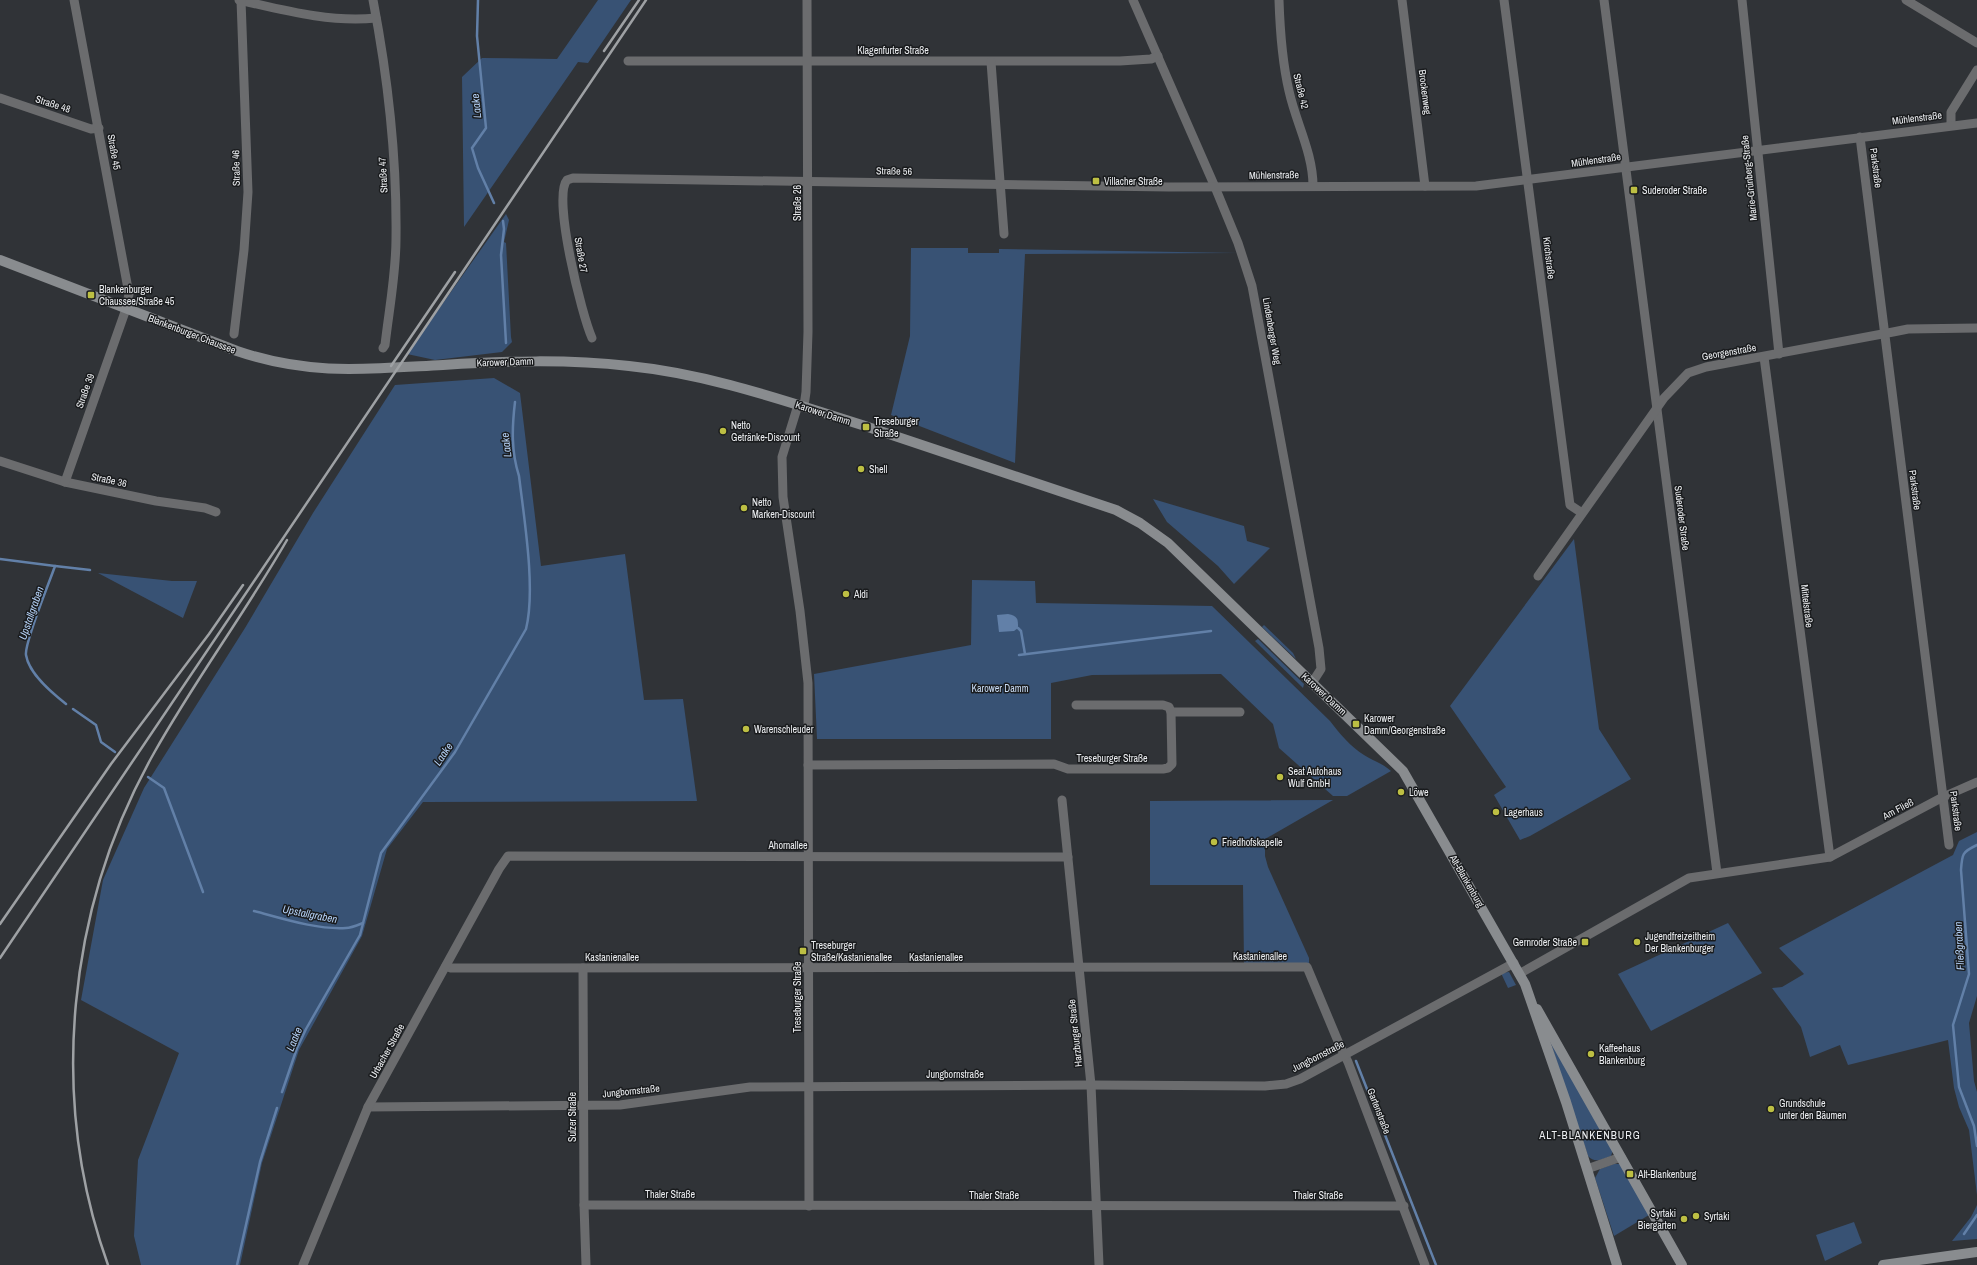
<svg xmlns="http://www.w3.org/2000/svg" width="1977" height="1265" viewBox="0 0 1977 1265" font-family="'Archivo Narrow',sans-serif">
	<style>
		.green { fill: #385274 }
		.water { fill: #6280a8 }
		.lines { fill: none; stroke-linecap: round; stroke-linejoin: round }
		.stream { stroke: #6280a8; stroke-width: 2.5 }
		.minor { stroke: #6b6c6e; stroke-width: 9 }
		.secondary { stroke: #898c8f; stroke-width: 10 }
		.rail { stroke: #9ea1a4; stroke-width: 2.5 }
		.poi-dot { fill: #bdbf43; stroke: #191b1d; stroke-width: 1.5 }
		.labels { text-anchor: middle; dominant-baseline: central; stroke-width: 3; stroke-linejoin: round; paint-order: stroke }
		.street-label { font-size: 10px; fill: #eceef1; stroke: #191b1d }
		.poi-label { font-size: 10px; fill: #eceef1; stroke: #191b1d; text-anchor: start }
		.park-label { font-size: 10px; fill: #caddf6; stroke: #191b1d }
		.water-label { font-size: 11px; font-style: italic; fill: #b3cff4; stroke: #191b1d }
		.neighbourhood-label { font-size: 11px; letter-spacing: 1px; fill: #eceef1; stroke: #191b1d }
	</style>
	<rect width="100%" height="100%" fill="#303337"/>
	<g class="green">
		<polygon points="598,0 631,0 588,63 578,62 464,227 462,77 482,58 557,59"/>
		<polygon points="506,214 509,220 504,242 506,243 511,337 512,342 502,352 435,360 407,354"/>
		<polygon points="911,248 968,248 968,253 999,253 999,249 1238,253 1025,254 1015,463 891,415 910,336"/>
		<polygon points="494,378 520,393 541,566 625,554 644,700 683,699 697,801 423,802 387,849 362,936 299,1050 262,1163 240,1265 141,1265 134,1236 138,1160 179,1053 81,1000 103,880 144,788 245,628 313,513 395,385"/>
		<polygon points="1153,499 1244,526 1247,541 1270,548 1234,584 1218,566 1167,522"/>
		<polygon points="1574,539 1599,729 1631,779 1530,836 1520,840 1494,795 1506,787 1450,706"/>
		<polygon points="98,573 172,581 197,581 183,618"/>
		<path d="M972,580l63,1 1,22 176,3 118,115c9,12 21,26 34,34 9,6 18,8 27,16l-44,25h-14l-54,-48 -6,-24 -52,-50 -129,1 -41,8v56h-234l-3,-65 157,-29z"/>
		<polygon points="1264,625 1293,653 1296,659 1262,627"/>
		<polygon points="1258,639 1304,684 1303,688 1255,641"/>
		<polygon points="1333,800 1265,839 1265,856 1268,867 1309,958 1309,964 1244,963 1243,885 1150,885 1150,801"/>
		<polygon points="1977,832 1977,996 1969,1023 1974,1081 1977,1092 1977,1195 1969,1130 1959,1107 1954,1088 1948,1040 1848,1065 1840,1045 1810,1057 1801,1027 1772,988 1782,987 1804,974 1779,948 1953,855 1959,841"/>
		<polygon points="1728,923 1762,973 1651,1031 1618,974"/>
		<polygon points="1509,972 1516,985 1508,988 1501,973"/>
		<path d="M1547,1032l66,118 -2,6c-9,3 -16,8 -23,0z"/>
		<polygon points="1614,1164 1620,1164 1649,1215 1614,1236 1595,1178 1600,1169"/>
		<polygon points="1977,1205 1977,1239 1952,1241 1971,1217"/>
		<polygon points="1854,1222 1862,1243 1825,1261 1816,1235"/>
	</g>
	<path class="water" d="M1008,614c10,2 10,5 10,14l-4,3 -15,1 -2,-17z"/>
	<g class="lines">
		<g class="stream">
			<polyline points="478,0 477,36 486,128 472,148 478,168 494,203"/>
			<polyline points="503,221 504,229 501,255 506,343"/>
			<path d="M0,559l55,7c-5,15 -31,77 -29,89 3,19 26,38 40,49"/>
			<polyline points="55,566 90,570"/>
			<polyline points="1018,628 1021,631 1025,654"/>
			<polyline points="1019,655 1211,631"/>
			<polyline points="73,709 96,725 101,742 115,752"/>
			<polyline points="148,777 164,788 203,892"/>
			<path d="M1977,845c-15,7 -15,9 -16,25l8,104 -16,51 6,62 15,39 3,20"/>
			<path d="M254,911c27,7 63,19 92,17 5,0 12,-3 17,-5"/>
			<polyline points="1356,1061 1436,1265"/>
			<path d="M282,1092l15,-44 9,-19 54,-94 21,-82 74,-101 71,-123c10,-40 -2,-111 -7,-153 -8,-25 -7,-49 -4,-74"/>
			<polyline points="1964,1234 1977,1215"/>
			<polyline points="237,1265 260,1162 277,1108"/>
		</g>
		<g class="minor">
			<path d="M239,0c44,10 92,23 137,18"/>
			<path d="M373,0c15,78 24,159 23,239 0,35 -7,71 -11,106l-2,3"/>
			<polyline points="1133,0 1215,187 1238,243 1252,286 1319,648 1321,669 1312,683"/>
			<path d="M1279,0c1,31 3,61 10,91 7,32 24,62 24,95"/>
			<polyline points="1402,0 1425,186"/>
			<polyline points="1504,0 1570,505 1582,513"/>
			<polyline points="1604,0 1717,873"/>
			<polyline points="1742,0 1779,354"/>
			<polyline points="1906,0 1977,43"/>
			<polyline points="628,61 1120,61 1151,59 1158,56"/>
			<polyline points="991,62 1004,234"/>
			<polyline points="0,98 91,129 99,128"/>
			<polyline points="1951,125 1951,112 1977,70"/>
			<polyline points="1860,137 1949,845"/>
			<polyline points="234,334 244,250 248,192 241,0"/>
			<path d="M592,338c-10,-22 -40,-141 -25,-158l6,-2 596,9 307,-1 501,-63"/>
			<polyline points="1764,357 1830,857"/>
			<polyline points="798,405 782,457 783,497 800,611 808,683 809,1206"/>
			<polyline points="804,406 806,392 808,332 807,0"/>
			<polyline points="0,461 65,482 156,501 205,508 216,512"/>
			<polyline points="65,482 126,309 129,294 74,0"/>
			<polyline points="1538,576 1664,398 1688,373 1706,367 1893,332 1908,329 1977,328"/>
			<polyline points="1171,712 1240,712"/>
			<polyline points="808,765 1054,764 1068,769 1163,769 1168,768 1172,764 1171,712 1169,707 1163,705 1076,705"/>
			<polyline points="1062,800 1091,1085 1099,1265"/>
			<polyline points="446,966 451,968 1307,967 1340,1046 1348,1062 1425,1265"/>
			<polyline points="583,968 584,1205 586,1265"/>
			<polyline points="1519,974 1689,878 1830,857 1943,797 1977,782"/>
			<polyline points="368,1107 620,1105 750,1087 1091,1085 1265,1086 1286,1084 1300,1079 1514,963"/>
			<polyline points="1587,1169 1621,1157"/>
			<polyline points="584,1205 1404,1206"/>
			<polyline points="303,1265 368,1107 499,869 508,856 1068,857"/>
		</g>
		<g class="secondary">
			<path d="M0,260l237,91c73,25 131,18 206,14 62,-4 124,-6 186,1 80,8 156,35 233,59 85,28 169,57 254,85l24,13 28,20 235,228 122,213 41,118 51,163"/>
			<polyline points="1537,1009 1682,1265"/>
			<polyline points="1883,1265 1977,1252"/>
		</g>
		<g class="rail">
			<polyline points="604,51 639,0"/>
			<polyline points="391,366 455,272"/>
			<polyline points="0,924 111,764 209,634 243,585"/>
			<polyline points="0,958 646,0"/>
			<path d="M108,1265c-60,-167 -41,-358 46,-512 41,-73 91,-140 133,-213"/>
		</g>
	</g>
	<g class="poi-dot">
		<rect x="1092" y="177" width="8" height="8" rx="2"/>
		<rect x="1630" y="186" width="8" height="8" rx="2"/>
		<rect x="87" y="291" width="8" height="8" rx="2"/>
		<rect x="862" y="423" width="8" height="8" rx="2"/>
		<circle cx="723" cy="431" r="4"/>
		<circle cx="861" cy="469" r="4"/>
		<circle cx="744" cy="508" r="4"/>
		<circle cx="846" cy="594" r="4"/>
		<rect x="1352" y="720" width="8" height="8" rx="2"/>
		<circle cx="746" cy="729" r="4"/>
		<circle cx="1280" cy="777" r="4"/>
		<circle cx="1401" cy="792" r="4"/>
		<circle cx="1496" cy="812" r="4"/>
		<circle cx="1214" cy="842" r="4"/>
		<rect x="1581" y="938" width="8" height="8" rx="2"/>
		<circle cx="1637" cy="942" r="4"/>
		<rect x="799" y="947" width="8" height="8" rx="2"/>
		<circle cx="1591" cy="1054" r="4"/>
		<circle cx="1771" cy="1109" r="4"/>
		<rect x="1626" y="1170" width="8" height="8" rx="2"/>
		<circle cx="1696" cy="1216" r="4"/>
		<circle cx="1684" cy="1219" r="4"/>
	</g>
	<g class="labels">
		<g class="street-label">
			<text x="893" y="50">Klagenfurter Straße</text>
			<text transform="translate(1301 91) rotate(76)">Straße 42</text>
			<text transform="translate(1425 92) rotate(83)">Brockenweg</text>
			<text transform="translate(53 104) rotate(18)">Straße 48</text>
			<text transform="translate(1917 118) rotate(-7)">Mühlenstraße</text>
			<text transform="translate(114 152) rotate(80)">Straße 45</text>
			<text transform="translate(1596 160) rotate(-8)">Mühlenstraße</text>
			<text transform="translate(236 168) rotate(-91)">Straße 46</text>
			<text transform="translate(1876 168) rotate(83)">Parkstraße</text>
			<text transform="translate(894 171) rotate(1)">Straße 56</text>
			<text transform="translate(383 175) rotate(-93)">Straße 47</text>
			<text transform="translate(1274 175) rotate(-1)">Mühlenstraße</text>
			<text transform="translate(1749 178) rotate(-96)">Marie-Grünberg-Straße</text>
			<text transform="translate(797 203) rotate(-90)">Straße 26</text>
			<text transform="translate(581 255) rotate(80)">Straße 27</text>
			<text transform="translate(1549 258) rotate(83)">Kirchstraße</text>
			<text transform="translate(1272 331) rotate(80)">Lindenberger Weg</text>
			<text transform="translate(192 334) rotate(21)">Blankenburger Chaussee</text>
			<text transform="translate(1729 352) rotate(-10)">Georgenstraße</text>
			<text transform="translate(505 362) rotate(-2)">Karower Damm</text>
			<text transform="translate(85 391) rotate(-70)">Straße 39</text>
			<text transform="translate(823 413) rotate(18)">Karower Damm</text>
			<text transform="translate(109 480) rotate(12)">Straße 36</text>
			<text transform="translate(1915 490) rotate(83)">Parkstraße</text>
			<text transform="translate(1682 518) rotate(83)">Suderoder Straße</text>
			<text transform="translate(1807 606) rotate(83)">Mittelstraße</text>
			<text transform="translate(1324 694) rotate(43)">Karower Damm</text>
			<text x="1112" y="758">Treseburger Straße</text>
			<text transform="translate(1898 809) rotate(-28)">Am Fließ</text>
			<text transform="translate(1956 811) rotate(83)">Parkstraße</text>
			<text x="788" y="845">Ahornallee</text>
			<text transform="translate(1467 881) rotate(60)">Alt-Blankenburg</text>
			<text x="1260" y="956">Kastanienallee</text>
			<text x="612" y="957">Kastanienallee</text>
			<text x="936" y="957">Kastanienallee</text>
			<text transform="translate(797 997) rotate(-90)">Treseburger Straße</text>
			<text transform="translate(1075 1033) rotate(-96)">Harzburger Straße</text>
			<text transform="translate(387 1051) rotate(-61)">Urbacher Straße</text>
			<text transform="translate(1318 1056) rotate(-27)">Jungbornstraße</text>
			<text x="955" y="1074">Jungbornstraße</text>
			<text transform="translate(631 1091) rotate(-6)">Jungbornstraße</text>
			<text transform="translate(1379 1111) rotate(69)">Gartenstraße</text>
			<text transform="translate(572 1117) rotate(-90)">Sulzer Straße</text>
			<text x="670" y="1194">Thaler Straße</text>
			<text x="994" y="1195">Thaler Straße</text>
			<text x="1318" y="1195">Thaler Straße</text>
		</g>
		<g class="poi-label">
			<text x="1104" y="181">Villacher Straße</text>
			<text x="1642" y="190">Suderoder Straße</text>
			<text x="99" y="289">Blankenburger<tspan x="99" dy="12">Chaussee/Straße 45</tspan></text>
			<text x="874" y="421">Treseburger<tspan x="874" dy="12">Straße</tspan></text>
			<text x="731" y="425">Netto<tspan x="731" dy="12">Getränke-Discount</tspan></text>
			<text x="869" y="469">Shell</text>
			<text x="752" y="502">Netto<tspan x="752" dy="12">Marken-Discount</tspan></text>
			<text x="854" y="594">Aldi</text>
			<text x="1364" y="718">Karower<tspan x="1364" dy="12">Damm/Georgenstraße</tspan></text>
			<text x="754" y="729">Warenschleuder</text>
			<text x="1288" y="771">Seat Autohaus<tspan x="1288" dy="12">Wulf GmbH</tspan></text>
			<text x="1409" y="792">Löwe</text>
			<text x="1504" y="812">Lagerhaus</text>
			<text x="1222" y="842">Friedhofskapelle</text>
			<text x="1645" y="936">Jugendfreizeitheim<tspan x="1645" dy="12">Der Blankenburger</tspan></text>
			<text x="1577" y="942" text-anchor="end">Gernroder Straße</text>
			<text x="811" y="945">Treseburger<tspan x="811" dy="12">Straße/Kastanienallee</tspan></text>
			<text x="1599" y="1048">Kaffeehaus<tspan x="1599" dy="12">Blankenburg</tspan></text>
			<text x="1779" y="1103">Grundschule<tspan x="1779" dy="12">unter den Bäumen</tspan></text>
			<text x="1638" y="1174">Alt-Blankenburg</text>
			<text x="1676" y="1213" text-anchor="end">Syrtaki<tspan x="1676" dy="12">Biergarten</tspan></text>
			<text x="1704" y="1216">Syrtaki</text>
		</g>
		<g class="park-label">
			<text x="1000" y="688">Karower Damm</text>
		</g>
		<g class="water-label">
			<text transform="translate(476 106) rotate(-96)">Laake</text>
			<text transform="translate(506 445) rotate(-97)">Laake</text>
			<text transform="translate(31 613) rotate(-71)">Upstallgraben</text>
			<text transform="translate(443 754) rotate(-56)">Laake</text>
			<text transform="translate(310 914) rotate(11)">Upstallgraben</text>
			<text transform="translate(1959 946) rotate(-93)">Fließgraben</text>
			<text transform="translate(294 1039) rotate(-68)">Laake</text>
		</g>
		<g class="neighbourhood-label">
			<text x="1590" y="1135">ALT-BLANKENBURG</text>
		</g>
	</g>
</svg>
